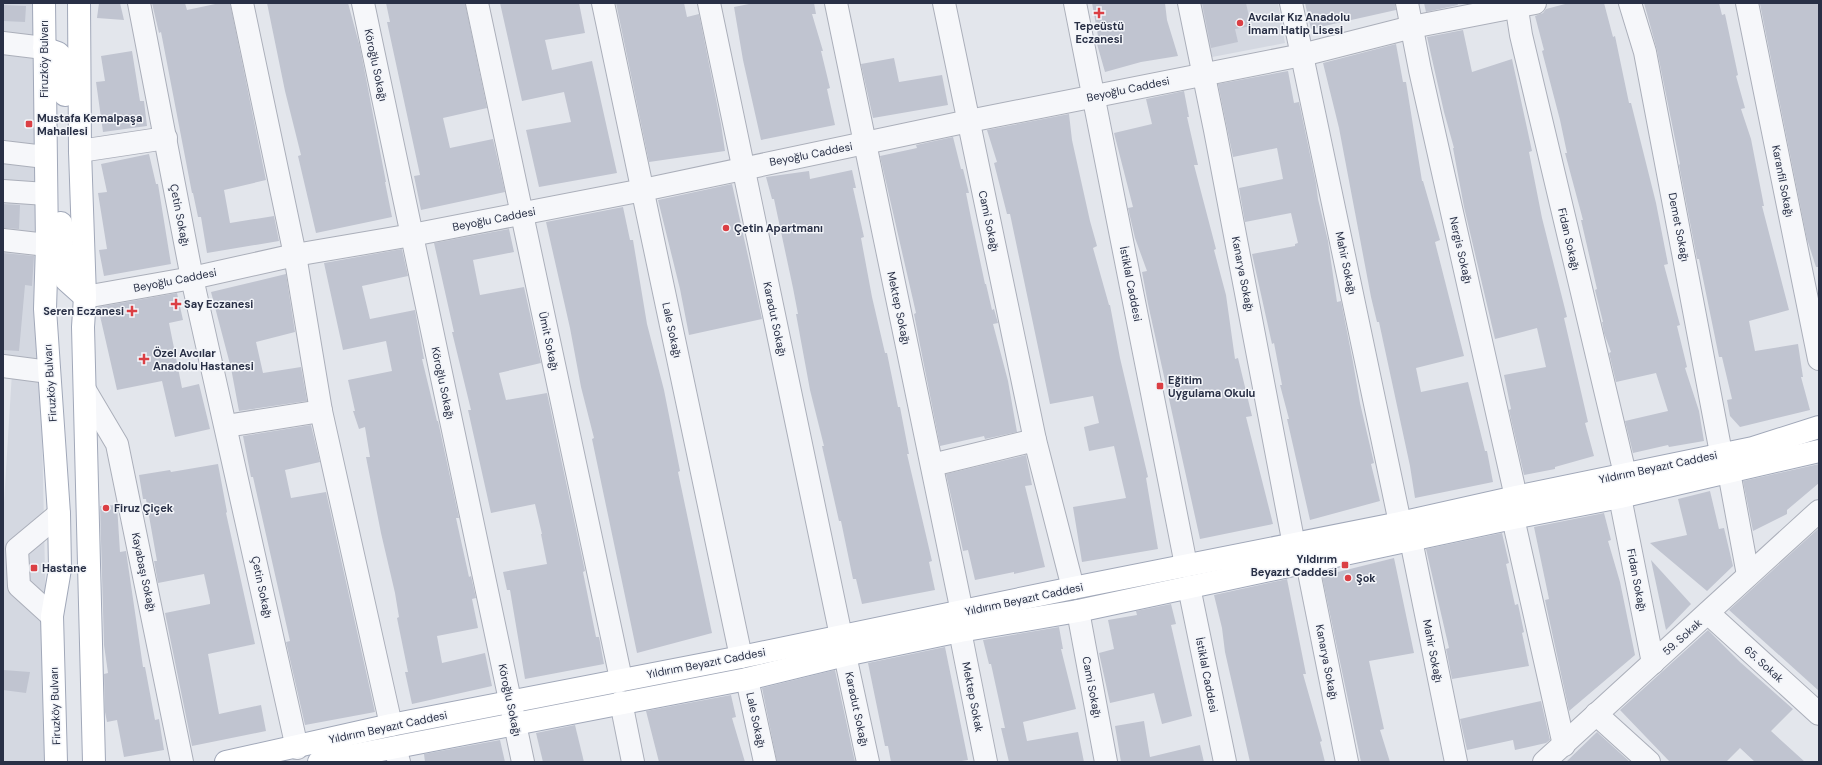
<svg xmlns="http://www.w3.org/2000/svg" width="1822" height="765" viewBox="0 0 1822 765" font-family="'DM Sans',sans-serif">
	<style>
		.built { fill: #d4d8e1 }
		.building { fill: #c0c4d0 }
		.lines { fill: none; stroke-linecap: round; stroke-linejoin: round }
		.minor-casing { stroke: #abafba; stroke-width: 24 }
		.major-casing { stroke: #a1a8b9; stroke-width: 24 }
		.minor { stroke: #f6f7fa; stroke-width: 22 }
		.major { stroke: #fff; stroke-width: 22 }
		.poi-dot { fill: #db3f44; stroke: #f3f5f9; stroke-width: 1.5 }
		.labels { text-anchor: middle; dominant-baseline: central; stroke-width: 3; stroke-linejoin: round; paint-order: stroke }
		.poi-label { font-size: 11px; font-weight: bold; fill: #293046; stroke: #f3f5f9; text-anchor: start }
		.street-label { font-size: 11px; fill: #293046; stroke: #f3f5f9 }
	</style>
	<rect width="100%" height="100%" fill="#e3e6ec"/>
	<g class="built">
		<polygon points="3,3 33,3 49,762 3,762 3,519 13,356 3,355"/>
		<polygon points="1195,3 1278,3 1285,43 1207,58"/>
	</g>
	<g class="building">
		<polygon points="99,3 120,3 124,20 97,18"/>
		<polygon points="152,3 185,3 187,10 220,3 230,3 266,180 224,190 230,223 274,216 279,241 207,253 201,217 198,217 193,193 192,193 161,32 159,33"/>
		<polygon points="267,3 348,3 360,47 386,182 385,182 392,217 316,233 298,156 301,155 285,91"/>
		<polygon points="386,3 465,3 487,108 443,118 450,148 493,139 505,192 421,210 414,176 420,175 387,22 390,22"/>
		<polygon points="500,3 579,3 585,33 545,40 552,70 592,61 617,173 539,187 526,130 571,122 564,92 522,101"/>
		<polygon points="616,3 684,3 687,17 699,14 721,124 725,151 649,162"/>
		<polygon points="754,3 814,3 816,14 812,14 823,51 821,51 830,88 827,89 835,125 761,140 743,60 734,7"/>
		<polygon points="1092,3 1165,3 1167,20 1178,56 1141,62 1105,72 1095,37 1098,36"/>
		<polygon points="1202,3 1246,3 1251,26 1235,29 1238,42 1211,48"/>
		<polygon points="1305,3 1395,3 1396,10 1311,29"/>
		<polygon points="1424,3 1457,3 1458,5 1426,12"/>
		<polygon points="1569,3 1604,3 1613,37 1615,36 1629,103 1631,103 1656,203 1668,264 1664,265 1680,325 1677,326 1687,367 1685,368 1699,411 1704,441 1669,447 1668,445 1633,453 1625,421 1668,411 1656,373 1616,382 1609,353 1611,352 1604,333 1602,322 1603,322 1595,290 1597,289 1581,220 1583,220 1565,153 1567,153 1560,120 1542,51 1544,50 1535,16 1543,13 1546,9"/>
		<polygon points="1644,3 1719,3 1722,15 1725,14 1738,75 1736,76 1745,108 1741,109 1751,139 1764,206 1762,206 1789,310 1749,321 1755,351 1798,344 1803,377 1801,377 1810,410 1740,427 1730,416 1727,400 1732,399 1722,357 1719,357 1699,259 1697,259 1679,165 1680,164 1657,50"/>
		<polygon points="1765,3 1819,3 1819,267 1816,267 1807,239 1760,4"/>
		<polygon points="3,5 26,6 25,22 3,21"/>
		<polygon points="1463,30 1472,72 1512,59 1532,151 1529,152 1542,218 1567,317 1564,318 1588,422 1585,423 1594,456 1555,467 1555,469 1524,475 1509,410 1511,409 1504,375 1546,367 1537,328 1495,339 1464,207 1453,148 1454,148 1444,112 1427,37"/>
		<polygon points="1396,44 1403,82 1406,82 1422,181 1423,181 1440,240 1435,242 1464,356 1416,368 1421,392 1468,382 1485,451 1487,451 1493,482 1415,498 1410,466 1379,322 1377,322 1371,297 1339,128 1323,63"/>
		<polygon points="132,51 140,101 144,101 147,126 103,132 96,82 105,81 101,56"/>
		<polygon points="894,58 899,82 942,75 948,105 873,118 861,64"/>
		<polygon points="1288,71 1294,103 1299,102 1316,183 1318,199 1328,241 1337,302 1341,301 1353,362 1360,403 1374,463 1371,464 1380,501 1310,520 1287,419 1289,419 1280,385 1282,385 1274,343 1272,344 1252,254 1295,246 1295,244 1298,243 1291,213 1245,222 1239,188 1283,179 1277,148 1233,157 1218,84"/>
		<polygon points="1184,91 1189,117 1187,117 1198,165 1194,165 1216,249 1214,250 1226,295 1235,359 1238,358 1252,416 1246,417 1273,524 1200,539 1148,304 1142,272 1147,271 1135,238 1128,208 1133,207 1114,133 1152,124 1146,99"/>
		<polygon points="1069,114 1072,140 1090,221 1097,246 1093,248 1109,305 1110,305 1120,358 1148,477 1146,478 1158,549 1082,562 1073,507 1126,498 1114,446 1089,451 1084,427 1099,423 1093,396 1050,404 1010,214 1007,214 994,163 997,162 987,130"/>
		<polygon points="953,137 961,169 963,169 969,193 966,193 971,218 985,284 986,284 992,310 994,309 998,323 993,324 1008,381 1017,432 985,439 984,436 940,446 919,340 914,314 916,313 880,156 917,148 916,145"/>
		<polygon points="149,154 156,184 158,184 171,264 104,276 99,250 107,249 98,193 107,192 101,164"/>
		<polygon points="852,170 856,188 853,188 864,237 861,238 872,297 885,353 887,353 898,407 900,407 909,454 907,454 932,561 929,562 935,590 862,604 856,579 853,579 841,521 839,521 822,446 824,446 810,390 796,314 798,314 793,288 774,199 772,199 766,177 809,171 810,179"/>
		<polygon points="732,184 762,319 689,335 680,289 658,200"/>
		<polygon points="3,204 20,205 19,229 3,228"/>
		<polygon points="623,207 630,240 633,240 647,324 664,390 680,471 678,472 712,633 637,653 592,439 594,438 581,387 570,328 546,222"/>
		<polygon points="509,229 514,252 473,260 480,295 524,287 541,363 499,373 506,400 547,393 585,571 583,572 596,637 599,637 604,664 525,679 510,590 507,590 503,572 547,564 541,534 542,534 535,504 491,513 468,410 471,410 452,332 454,332 434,243"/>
		<polygon points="402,249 408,276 362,286 370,319 415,310 424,359 422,359 437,421 438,421 459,518 456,518 469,577 471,576 476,598 472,599 478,628 437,636 442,663 485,653 492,686 412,704 405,672 408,672 397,618 399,617 395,593 381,533 366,457 370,457 365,427 359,429 353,411 355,411 348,380 392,371 386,341 343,350 324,263"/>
		<polygon points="3,253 34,256 32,286 25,285 19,351 3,350"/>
		<polygon points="286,274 295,332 256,342 263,373 301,367 307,401 239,411 231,368 211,292"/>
		<polygon points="177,293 183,320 169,323 182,388 199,384 210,429 175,437 162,381 117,390 98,307"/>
		<polygon points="311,425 320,462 285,470 291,498 326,492 375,712 305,725 286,642 290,641 253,477 251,477 243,436"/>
		<polygon points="1026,455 1032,485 1025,486 1045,567 1014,574 1014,572 975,580 968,550 963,551 946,474"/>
		<polygon points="218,464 227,512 226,513 255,644 208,654 219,714 261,705 266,731 192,746 165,613 210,604 210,601 204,574 158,583 154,561 157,561 146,499 143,499 139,475 170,470 171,472"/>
		<polygon points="1819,464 1819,483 1787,510 1787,514 1753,531 1743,481"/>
		<polygon points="1710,491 1719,529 1724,528 1733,566 1707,591 1650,543 1687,535 1678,499"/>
		<polygon points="117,505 120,552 126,551 143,667 145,667 155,720 159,719 164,750 124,757 117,720 107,722 105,712 104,674 108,673 104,645 100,506"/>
		<polygon points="1604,513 1611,540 1608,541 1620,582 1635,655 1569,711 1545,600 1549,599 1534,527"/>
		<polygon points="1819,528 1819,691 1729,610"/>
		<polygon points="1502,533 1509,563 1506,564 1515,605 1518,604 1524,632 1522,633 1529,666 1452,679 1446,649 1449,648 1426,549"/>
		<polygon points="1394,558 1414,653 1369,661 1384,729 1380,730 1390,762 1361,762 1322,576"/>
		<polygon points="1651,560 1691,604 1666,630"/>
		<polygon points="1287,579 1306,674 1303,674 1322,741 1320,742 1325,762 1250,762 1225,652 1222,628 1214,595"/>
		<polygon points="1171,604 1176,624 1171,625 1192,716 1162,724 1154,693 1110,703 1099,653 1114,649 1108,620 1137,615 1136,611"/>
		<polygon points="1059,627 1063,649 1061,649 1076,709 1023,722 1027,741 1078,732 1084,762 1009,762 1001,728 1005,728 991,664 989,664 983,640"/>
		<polygon points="1708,630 1740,662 1793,709 1771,731 1805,762 1755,762 1740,748 1726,762 1670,762 1620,710"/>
		<polygon points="945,647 968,760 955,762 891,762 888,746 885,746 868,663"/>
		<polygon points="3,670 30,672 26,693 3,690"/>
		<polygon points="835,670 855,762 777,762 762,688"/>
		<polygon points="731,695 736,717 732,718 745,762 659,762 646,711"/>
		<polygon points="1541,701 1550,740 1546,743 1515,750 1513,740 1467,750 1460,719"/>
		<polygon points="1144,721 1150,757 1200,745 1204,762 1121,762 1115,726"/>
		<polygon points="575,725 584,762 543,762 536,733"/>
		<polygon points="1597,732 1630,762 1566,762"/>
		<polygon points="500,740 505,762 425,762 424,754"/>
	</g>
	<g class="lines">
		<defs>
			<g id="minor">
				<polyline points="139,3 192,278 297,748"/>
				<polyline points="242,3 295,255 321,411 391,725"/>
				<polyline points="363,3 523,762"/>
				<polyline points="477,3 621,679"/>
				<polyline points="603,3 741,657"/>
				<polyline points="709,3 841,636"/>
				<polyline points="836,3 962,612"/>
				<polyline points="944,3 1035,440 1073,588"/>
				<polyline points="1075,3 1186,565"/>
				<polyline points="1189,3 1215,130 1294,545"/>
				<polyline points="1291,3 1400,523"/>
				<polyline points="1407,3 1420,70 1516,497"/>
				<polyline points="1516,3 1521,35 1625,474"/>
				<polyline points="1630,3 1645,52 1721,453"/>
				<polyline points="1747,3 1819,359"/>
				<polyline points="3,43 44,48"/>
				<polyline points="80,151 166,138"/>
				<polyline points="3,152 45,157"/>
				<polyline points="3,191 46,194"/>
				<polyline points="3,240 47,245"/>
				<polyline points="85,297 192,278 295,255 412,235 643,190 969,121 1302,55 1412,27 1535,3"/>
				<polyline points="3,366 49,372"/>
				<polyline points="85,390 117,444 182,762"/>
				<polyline points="226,426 321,411"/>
				<polyline points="932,465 1035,440"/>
				<polyline points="1729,472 1748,575"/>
				<polyline points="1620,497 1653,663"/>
				<polyline points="1513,518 1564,745"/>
				<polyline points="1411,540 1456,762"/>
				<polyline points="1307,562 1347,762"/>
				<polyline points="1189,587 1225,762"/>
				<polyline points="1078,611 1106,762"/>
				<polyline points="1708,613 1819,714"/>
				<polyline points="52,616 19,586 17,549 59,514"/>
				<polyline points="960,631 986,762"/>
				<polyline points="845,655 868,762"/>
				<polyline points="747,679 765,762"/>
				<polyline points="621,702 633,762"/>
				<polyline points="1596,714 1649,762"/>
				<polyline points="395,748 399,762"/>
				<polyline points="1544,762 1819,511"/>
			</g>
			<g id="major">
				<polyline points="44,3 47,245 45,309 59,514 60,569 52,616 56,762"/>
				<polyline points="79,3 80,151 85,297 83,327 94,762"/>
				<polyline points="44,48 58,53 64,59 65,95"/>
				<polyline points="61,223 63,267 66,280 85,297"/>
				<polyline points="226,762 391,725 741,657 1073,588 1400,523 1516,497 1753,448 1819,427"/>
				<polyline points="319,762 747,679 845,655 960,631 1078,611 1513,518 1620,497 1819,451"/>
			</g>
		</defs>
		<use href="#minor" class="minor-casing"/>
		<use href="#major" class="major-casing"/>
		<use href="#minor" class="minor"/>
		<use href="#major" class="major"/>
	</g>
	<g class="poi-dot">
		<path d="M1097 7h4v4h4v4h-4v4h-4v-4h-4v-4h4z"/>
		<circle cx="1240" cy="23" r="4"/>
		<rect x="25" y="120" width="8" height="8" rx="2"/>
		<circle cx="726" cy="228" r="4"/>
		<path d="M174 298h4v4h4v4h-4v4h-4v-4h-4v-4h4z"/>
		<path d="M130 305h4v4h4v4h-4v4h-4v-4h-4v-4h4z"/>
		<path d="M142 353h4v4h4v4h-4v4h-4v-4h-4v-4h4z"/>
		<rect x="1156" y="382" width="8" height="8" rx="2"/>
		<circle cx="106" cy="508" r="4"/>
		<rect x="1341" y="561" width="8" height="8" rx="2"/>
		<rect x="30" y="564" width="8" height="8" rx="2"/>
		<circle cx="1348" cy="578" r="4"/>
	</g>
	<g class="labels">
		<g class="poi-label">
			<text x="1248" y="17">Avcılar Kız Anadolu<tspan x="1248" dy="13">İmam Hatip Lisesi</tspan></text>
			<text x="1099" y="26" text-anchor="middle">Tepeüstü<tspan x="1099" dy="13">Eczanesi</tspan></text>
			<text x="37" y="118">Mustafa Kemalpaşa<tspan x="37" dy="13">Mahallesi</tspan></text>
			<text x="734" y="228">Çetin Apartmanı</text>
			<text x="184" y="304">Say Eczanesi</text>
			<text x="124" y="311" text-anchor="end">Seren Eczanesi</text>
			<text x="153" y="353">Özel Avcılar<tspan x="153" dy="13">Anadolu Hastanesi</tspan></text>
			<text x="1168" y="380">Eğitim<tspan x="1168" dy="13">Uygulama Okulu</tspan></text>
			<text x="114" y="508">Firuz Çiçek</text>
			<text x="1337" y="559" text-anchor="end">Yıldırım<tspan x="1337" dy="13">Beyazıt Caddesi</tspan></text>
			<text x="42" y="568">Hastane</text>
			<text x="1356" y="578">Şok</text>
		</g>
		<g class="street-label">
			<text transform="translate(44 59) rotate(-90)">Firuzköy Bulvarı</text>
			<text transform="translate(376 65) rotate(78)">Köroğlu Sokağı</text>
			<text transform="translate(1128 89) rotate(-12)">Beyoğlu Caddesi</text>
			<text transform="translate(811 154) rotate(-11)">Beyoğlu Caddesi</text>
			<text transform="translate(1783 181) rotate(79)">Karanfil Sokağı</text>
			<text transform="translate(180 215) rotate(79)">Çetin Sokağı</text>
			<text transform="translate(494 219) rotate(-11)">Beyoğlu Caddesi</text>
			<text transform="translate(989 221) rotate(78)">Cami Sokağı</text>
			<text transform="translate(1679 227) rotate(79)">Demet Sokağı</text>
			<text transform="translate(1569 239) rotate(77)">Fidan Sokağı</text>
			<text transform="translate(1461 250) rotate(77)">Nergis Sokağı</text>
			<text transform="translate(1346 263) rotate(78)">Mahir Sokağı</text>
			<text transform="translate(1243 274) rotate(79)">Kanarya Sokağı</text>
			<text transform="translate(175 280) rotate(-11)">Beyoğlu Caddesi</text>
			<text transform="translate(1131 284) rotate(79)">İstiklal Caddesi</text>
			<text transform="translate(899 308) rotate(78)">Mektep Sokağı</text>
			<text transform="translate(775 319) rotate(78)">Karadut Sokağı</text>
			<text transform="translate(672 330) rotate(78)">Lale Sokağı</text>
			<text transform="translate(549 341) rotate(78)">Ümit Sokağı</text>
			<text transform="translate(50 383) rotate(-94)">Firuzköy Bulvarı</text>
			<text transform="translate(443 383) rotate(78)">Köroğlu Sokağı</text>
			<text transform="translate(1658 467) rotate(-12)">Yıldırım Beyazıt Caddesi</text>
			<text transform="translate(144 572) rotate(78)">Kayabaşı Sokağı</text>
			<text transform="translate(1637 580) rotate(79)">Fidan Sokağı</text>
			<text transform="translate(262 587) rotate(78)">Çetin Sokağı</text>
			<text transform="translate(1024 599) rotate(-12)">Yıldırım Beyazıt Caddesi</text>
			<text transform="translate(1682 637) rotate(-42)">59. Sokak</text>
			<text transform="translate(1433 651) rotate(79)">Mahir Sokağı</text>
			<text transform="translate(1327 662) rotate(79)">Kanarya Sokağı</text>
			<text transform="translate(706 663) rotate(-11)">Yıldırım Beyazıt Caddesi</text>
			<text transform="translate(1764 664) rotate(42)">65. Sokak</text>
			<text transform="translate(1207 675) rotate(79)">İstiklal Caddesi</text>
			<text transform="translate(1092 687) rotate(79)">Cami Sokağı</text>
			<text transform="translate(973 697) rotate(79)">Mektep Sokak</text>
			<text transform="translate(510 700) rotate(78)">Köroğlu Sokağı</text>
			<text transform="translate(55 706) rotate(-92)">Firuzköy Bulvarı</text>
			<text transform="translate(857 709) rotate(78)">Karadut Sokağı</text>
			<text transform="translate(756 720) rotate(78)">Lale Sokağı</text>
			<text transform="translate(388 727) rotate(-12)">Yıldırım Beyazıt Caddesi</text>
		</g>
	</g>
	<rect width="1822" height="765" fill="none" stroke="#293046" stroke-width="8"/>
</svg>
